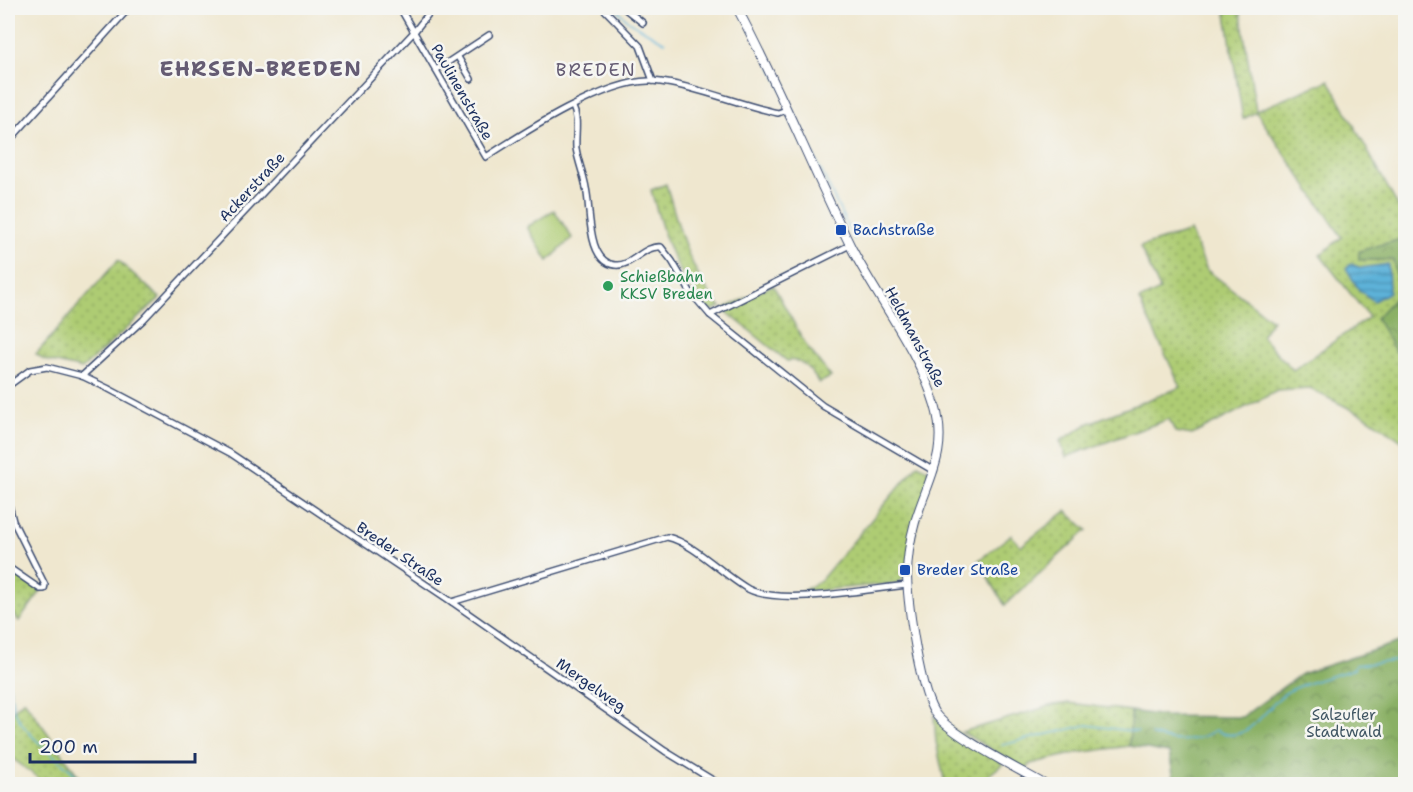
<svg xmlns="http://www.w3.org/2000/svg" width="1413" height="792" viewBox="0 0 1413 792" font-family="'Shantell Sans',sans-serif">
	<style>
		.grass { fill: url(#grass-dots); stroke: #647e68; stroke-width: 1.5 }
		.forest { fill: url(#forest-crowns); stroke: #527062; stroke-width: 1.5 }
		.park { fill: #aecc73; stroke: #647e68; stroke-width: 1.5 }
		.water { fill: url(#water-rules); stroke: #3c709c; stroke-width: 1.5 }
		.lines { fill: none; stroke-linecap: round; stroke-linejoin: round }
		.stream { stroke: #5db2d9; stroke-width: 1.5 }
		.minor-casing { stroke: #3b4b6f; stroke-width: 8 }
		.secondary-casing { stroke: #3b4b6f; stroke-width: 10 }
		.minor { stroke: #fff; stroke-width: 5 }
		.secondary { stroke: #fff; stroke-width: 8 }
		.transit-dot { fill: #1a4fb4; stroke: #f6f6f2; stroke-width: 2 }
		.leisure-dot { fill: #2e9e5b; stroke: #f6f6f2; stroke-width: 2 }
		.labels { text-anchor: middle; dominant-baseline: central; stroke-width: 5; stroke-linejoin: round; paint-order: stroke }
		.street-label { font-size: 15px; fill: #1b2f5e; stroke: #f6f6f2 }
		.transit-label { font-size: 15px; fill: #164399; stroke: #f6f6f2; text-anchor: start }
		.leisure-label { font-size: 15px; fill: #27864d; stroke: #f6f6f2; text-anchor: start }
		.park-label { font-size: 15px; fill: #405663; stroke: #f6f6f2 }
		.quarter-label { font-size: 18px; letter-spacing: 1.5px; fill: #655c73; stroke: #f6f6f2 }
		.district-label { font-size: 21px; font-weight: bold; letter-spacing: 1.5px; fill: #655c73; stroke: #f6f6f2 }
	</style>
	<defs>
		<pattern id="grass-dots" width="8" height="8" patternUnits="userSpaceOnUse" patternTransform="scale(1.5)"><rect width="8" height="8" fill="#aecc73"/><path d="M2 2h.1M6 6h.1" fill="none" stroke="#8da662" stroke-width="1.8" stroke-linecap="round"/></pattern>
		<pattern id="forest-crowns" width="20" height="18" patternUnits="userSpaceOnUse" patternTransform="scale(1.5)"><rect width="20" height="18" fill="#8ab065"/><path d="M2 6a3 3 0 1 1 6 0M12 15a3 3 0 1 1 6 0" fill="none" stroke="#709056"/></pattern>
		<pattern id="water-rules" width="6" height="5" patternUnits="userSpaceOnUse" patternTransform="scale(1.5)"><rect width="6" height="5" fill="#5db2d9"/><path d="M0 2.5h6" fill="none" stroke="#4c91b3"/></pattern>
	</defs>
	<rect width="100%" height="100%" fill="#f6f6f2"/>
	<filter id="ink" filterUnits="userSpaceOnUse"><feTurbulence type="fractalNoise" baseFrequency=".0167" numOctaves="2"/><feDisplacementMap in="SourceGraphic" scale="12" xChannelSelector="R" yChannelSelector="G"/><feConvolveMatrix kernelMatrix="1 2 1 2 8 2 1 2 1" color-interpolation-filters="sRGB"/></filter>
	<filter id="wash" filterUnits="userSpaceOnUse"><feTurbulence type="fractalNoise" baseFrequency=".008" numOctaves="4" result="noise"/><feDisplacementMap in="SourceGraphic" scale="24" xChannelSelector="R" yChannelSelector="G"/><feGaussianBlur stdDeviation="1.35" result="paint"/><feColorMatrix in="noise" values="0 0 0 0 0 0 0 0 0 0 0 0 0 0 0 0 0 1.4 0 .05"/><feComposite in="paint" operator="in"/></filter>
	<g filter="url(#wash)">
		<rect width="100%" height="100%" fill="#efe7cf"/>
		<g class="grass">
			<polygon points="1225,8 1240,8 1256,111 1329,80 1405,219 1405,238 1360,251 1359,260 1393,260 1400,292 1395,351 1405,357 1405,443 1367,417 1310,389 1277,391 1192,435 1175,432 1169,419 1066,457 1060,441 1089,423 1181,387 1139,300 1160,290 1140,247 1190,231 1207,270 1272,320 1261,336 1293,370 1369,317 1320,255 1342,237 1256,112 1243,119"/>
			<path d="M666,184c13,43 23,89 55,123l-11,4c-36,-39 -45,-70 -59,-121z"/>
			<polygon points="118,260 160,298 82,369 44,360 36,354"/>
			<path d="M773,285l33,60 25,32 -12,6c-8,-12 -16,-25 -32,-22l-64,-52z"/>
			<polygon points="918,464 929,470 930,475 904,576 899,583 801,592 820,581"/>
			<polygon points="1066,511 1087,530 1005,605 978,561 1011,535 1021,546"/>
			<polygon points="8,568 41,591 19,621 8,608"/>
			<polygon points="24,700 84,784 46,784 8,755 8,715"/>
			<polygon points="1069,703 1131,711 1129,746 1077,753 1030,764 1026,770 962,732 1053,705"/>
			<polygon points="934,716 1003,764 977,784 945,784 936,742"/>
		</g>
		<g class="forest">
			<polygon points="1405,238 1406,238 1405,357 1395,351 1376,318 1400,292 1393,260 1359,260 1359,251"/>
			<polygon points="1405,640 1405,784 1175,784 1169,753 1129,746 1131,711 1165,716 1242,717 1301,674"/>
		</g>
		<polygon class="park" points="554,210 572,238 548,261 527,227"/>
		<polygon class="water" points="1351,264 1361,268 1388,264 1389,292 1374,301 1359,290 1346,268"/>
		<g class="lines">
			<g class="stream">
				<polyline points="616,8 628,21 665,42"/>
				<polyline points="753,28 854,240"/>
				<path d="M8,683c5,12 3,19 6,27 11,26 42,46 62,65l4,9"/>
				<path d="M1151,735c21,7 45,9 64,-5 36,20 52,-30 76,-40 20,-9 42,-14 63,-21l1,-4 51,-5"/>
				<polyline points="1002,745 1087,725 1138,732"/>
			</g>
		</g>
	</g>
	<g filter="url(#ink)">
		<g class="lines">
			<defs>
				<g id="minor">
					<path d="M400,8l86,149c37,-24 122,-79 166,-76 43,4 84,23 126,32l8,-3"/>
					<polyline points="603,8 640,46 653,81"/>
					<polyline points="624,8 643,23"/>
					<polyline points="458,57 471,79"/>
					<polyline points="436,70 489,35"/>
					<path d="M573,107c6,12 2,27 3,41 2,14 8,27 10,40 5,19 0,74 29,77 17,2 28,-20 46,-18l11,14 19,32 19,22 113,91 111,65"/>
					<polyline points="8,142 129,8"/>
					<polyline points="710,315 850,245"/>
					<polyline points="82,376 143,320 414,32 433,8"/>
					<path d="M8,386l22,-16 17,-3 35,9 25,12 123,65 222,149 215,-65c27,6 56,38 81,52 33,17 120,0 160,-4"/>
					<polyline points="8,501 13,521 45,585 44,589 40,589 8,567"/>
					<polyline points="452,602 665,751 719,784"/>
				</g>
				<path id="secondary" d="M737,8c42,78 75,161 115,241 27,52 66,100 83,156 14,47 -7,74 -20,117 -5,18 -8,36 -8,54 1,28 13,121 30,140 18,21 81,53 107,68"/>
			</defs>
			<use href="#minor" class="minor-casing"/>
			<use href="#secondary" class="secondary-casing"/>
			<use href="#minor" class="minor"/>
			<use href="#secondary" class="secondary"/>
		</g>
	</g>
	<g class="transit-dot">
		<rect x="835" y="224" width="12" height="12" rx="3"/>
		<rect x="899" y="564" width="12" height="12" rx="3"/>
	</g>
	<circle class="leisure-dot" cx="608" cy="286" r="6"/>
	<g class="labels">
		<g class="street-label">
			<text transform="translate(462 92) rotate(60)">Paulinenstraße</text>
			<text transform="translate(252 187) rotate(-47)">Ackerstraße</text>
			<text transform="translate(915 337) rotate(62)">Heldmanstraße</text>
			<text transform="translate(400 554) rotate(34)">Breder Straße</text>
			<text transform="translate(591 685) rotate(35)">Mergelweg</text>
		</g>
		<g class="transit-label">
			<text x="853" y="230">Bachstraße</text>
			<text x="917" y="570">Breder Straße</text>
		</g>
		<g class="leisure-label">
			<text x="620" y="277">Schießbahn<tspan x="620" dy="17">KKSV Breden</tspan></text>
		</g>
		<g class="park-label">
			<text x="1344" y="715">Salzufler<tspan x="1344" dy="17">Stadtwald</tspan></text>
		</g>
		<g class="quarter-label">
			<text x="596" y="70">BREDEN</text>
		</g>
		<g class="district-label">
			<text x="261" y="69">EHRSEN-BREDEN</text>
		</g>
	</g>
	<rect width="1413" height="792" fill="none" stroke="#f6f6f2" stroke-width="30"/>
	<path d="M30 753v9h165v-9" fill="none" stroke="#1b2f5e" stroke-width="3"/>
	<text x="39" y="753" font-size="18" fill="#1b2f5e" stroke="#f6f6f2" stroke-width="4.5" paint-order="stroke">200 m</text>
</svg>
